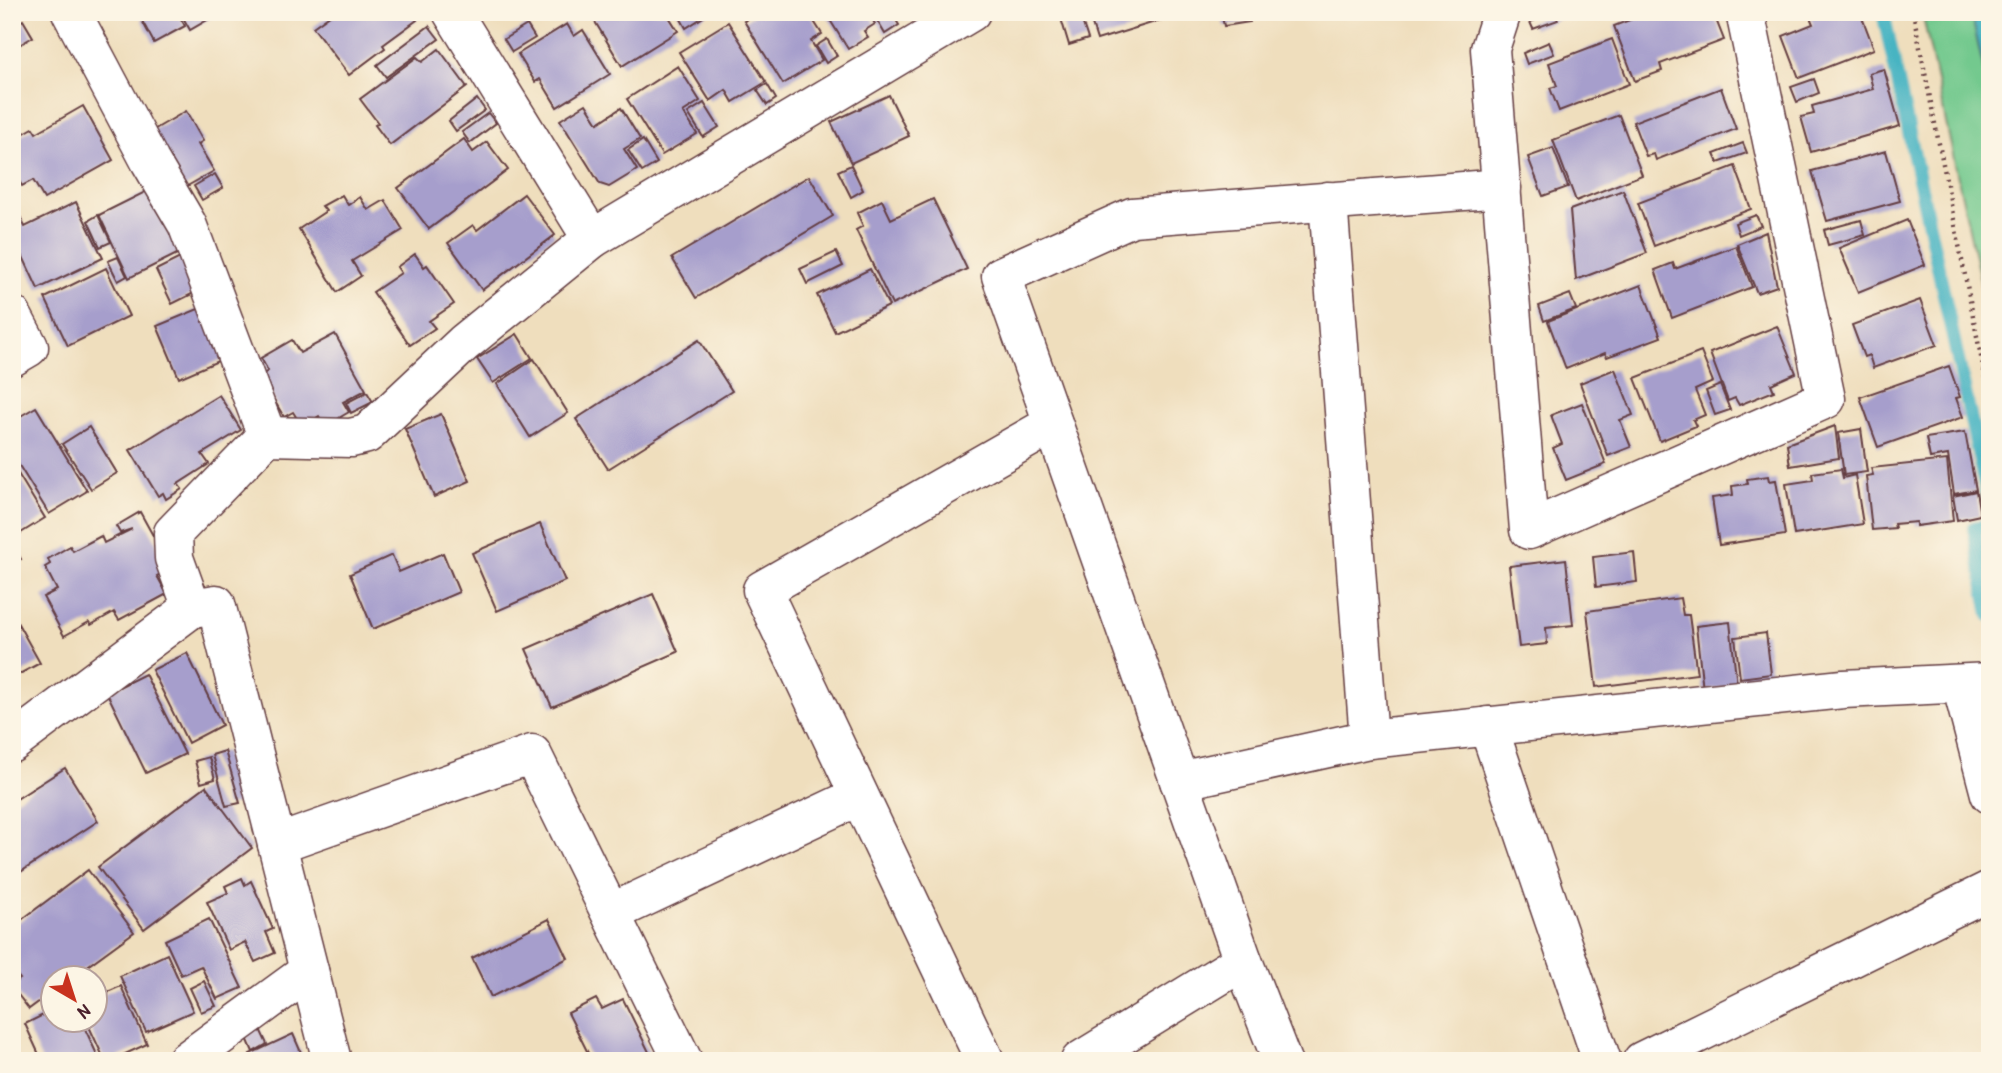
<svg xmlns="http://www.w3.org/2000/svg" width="2002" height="1073" viewBox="0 0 2002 1073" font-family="'Patrick Hand',sans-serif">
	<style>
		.green { fill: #73c98e; stroke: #5e745c; stroke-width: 2 }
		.water { fill: #46b4c2; stroke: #486a76; stroke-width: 2 }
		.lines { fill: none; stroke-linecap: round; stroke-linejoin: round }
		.stream { stroke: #46b4c2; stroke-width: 14 }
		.building { fill: #a69ecc }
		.street-casing { stroke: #633c41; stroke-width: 41 }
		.path { stroke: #633c41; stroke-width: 4.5; stroke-dasharray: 2 5; stroke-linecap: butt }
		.street { stroke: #fff; stroke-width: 38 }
	</style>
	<rect width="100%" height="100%" fill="#fcf5e5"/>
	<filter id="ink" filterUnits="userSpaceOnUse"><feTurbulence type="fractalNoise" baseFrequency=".0143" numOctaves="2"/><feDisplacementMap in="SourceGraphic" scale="14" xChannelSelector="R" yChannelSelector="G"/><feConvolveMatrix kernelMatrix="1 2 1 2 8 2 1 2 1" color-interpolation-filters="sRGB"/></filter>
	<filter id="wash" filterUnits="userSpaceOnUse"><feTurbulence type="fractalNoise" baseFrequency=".00686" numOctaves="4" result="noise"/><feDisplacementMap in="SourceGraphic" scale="28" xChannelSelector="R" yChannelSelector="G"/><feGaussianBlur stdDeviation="1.57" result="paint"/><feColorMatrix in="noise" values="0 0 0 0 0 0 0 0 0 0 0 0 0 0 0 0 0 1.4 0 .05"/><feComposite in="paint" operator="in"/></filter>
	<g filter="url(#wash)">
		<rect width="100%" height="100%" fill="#efdebd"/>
		<polygon class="green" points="1922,12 1971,12 1990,98 1990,326"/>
		<polygon class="water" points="1971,12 1990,12 1990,98"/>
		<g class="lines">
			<g class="stream">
				<polyline points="1883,12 1990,508"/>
				<polyline points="1990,525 1974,528 1990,615"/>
			</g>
		</g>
		<g id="blocks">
			<g class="building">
				<polygon points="153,12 177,12 185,26 154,43 141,19"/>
				<polygon points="180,12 221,12 190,30"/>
				<polygon points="334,12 411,12 417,20 383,45 385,48 349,75 313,27"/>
				<polygon points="589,12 666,12 678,31 622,66"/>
				<polygon points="677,12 711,12 686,28"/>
				<polygon points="759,12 808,12 822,34 811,41 822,60 783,84 744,21"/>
				<polygon points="825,12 868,12 875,24 864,31 868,37 848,49"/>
				<polygon points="872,12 891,12 899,25 885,34"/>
				<polygon points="1059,12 1079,12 1088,39 1069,45"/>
				<polygon points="1088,12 1184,12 1184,13 1097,40"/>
				<polygon points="1221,12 1249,12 1250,22 1224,26"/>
				<polygon points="1555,12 1558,20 1533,29 1530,22"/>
				<polygon points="1650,12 1713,12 1724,40 1660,64 1662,71 1635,81 1614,26"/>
				<polygon points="1821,12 1833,12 1835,16 1845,12 1860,12 1874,49 1799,78 1783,36 1813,24 1810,17"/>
				<polygon points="23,20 33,37 12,49 12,26"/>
				<polygon points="728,22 766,82 733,102 726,90 710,101 679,52"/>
				<polygon points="567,24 574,36 583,30 610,74 557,107 540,79 535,82 518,54"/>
				<polygon points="527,25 535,38 512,52 504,39"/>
				<polygon points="429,26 439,39 386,77 377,65"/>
				<polygon points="827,39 837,56 826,63 816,46"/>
				<polygon points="1612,39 1629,84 1559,111 1550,88 1557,86 1549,63"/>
				<polygon points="1549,42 1554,54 1527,64 1523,53"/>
				<polygon points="439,49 467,87 390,145 375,125 378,123 360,99 417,57 422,62"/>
				<polygon points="678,66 700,101 683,112 697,134 662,155 627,99"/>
				<polygon points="1884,69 1900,126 1811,152 1801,117 1814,114 1812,106 1873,89 1869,73"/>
				<polygon points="1814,79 1819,93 1797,102 1791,87"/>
				<polygon points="767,84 776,99 767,105 757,90"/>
				<polygon points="1721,88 1736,129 1656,160 1654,154 1646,156 1633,122"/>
				<polygon points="889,95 909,136 851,163 831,122"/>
				<polygon points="477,99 485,110 456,131 449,121"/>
				<polygon points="704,103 719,127 703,137 688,113"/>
				<polygon points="586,104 598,123 621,108 640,139 624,149 637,170 609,187 600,184 560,120"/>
				<polygon points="83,106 113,160 44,199 33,180 22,186 12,169 12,147 20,143 16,138 33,128 36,133"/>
				<polygon points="186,111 203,141 198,144 214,171 182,189 150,132"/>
				<polygon points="488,113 496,123 470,143 462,132"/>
				<polygon points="1619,115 1642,175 1576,201 1553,140"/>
				<polygon points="464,139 473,152 487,142 508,170 429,229 398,188"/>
				<polygon points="643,140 657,163 642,172 628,150"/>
				<polygon points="1743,143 1747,153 1718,163 1714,154"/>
				<polygon points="1553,148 1568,187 1543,196 1528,157"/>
				<polygon points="1886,151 1900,201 1827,221 1812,171"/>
				<polygon points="851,165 863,190 851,197 838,171"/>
				<polygon points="1735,166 1751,209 1654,246 1638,203"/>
				<polygon points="215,174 223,188 202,200 194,186"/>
				<polygon points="809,176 833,216 696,298 672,258"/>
				<polygon points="151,189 181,252 129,278 99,215"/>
				<polygon points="1623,190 1647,253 1576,280 1570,210"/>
				<polygon points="524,194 555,235 482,290 448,243 473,225 477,230"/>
				<polygon points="342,195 348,205 360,197 368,210 385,200 403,230 352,261 361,276 337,292 299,229 326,211 322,206"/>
				<polygon points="933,199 967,269 892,305 856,230 863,226 857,213 882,200 891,219"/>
				<polygon points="76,202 103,258 38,289 12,233 12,222 21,218 25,227"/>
				<polygon points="98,215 111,242 100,247 88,221"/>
				<polygon points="1756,215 1761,226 1739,235 1735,223"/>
				<polygon points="1861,220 1865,235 1828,245 1824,230"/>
				<polygon points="1907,220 1925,265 1858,292 1839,248"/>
				<polygon points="1766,232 1777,286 1757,293 1737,244"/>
				<polygon points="1736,246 1752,287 1672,318 1655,270 1673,263 1675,269"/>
				<polygon points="836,252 843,266 807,284 800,269"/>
				<polygon points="415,254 424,267 427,265 454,304 429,321 435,328 410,345 373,292 401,273 397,267"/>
				<polygon points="184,256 200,290 172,304 156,270"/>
				<polygon points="118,257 127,276 118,281 108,261"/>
				<polygon points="106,268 129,316 68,346 45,298"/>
				<polygon points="870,269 889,306 835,332 817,295"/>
				<polygon points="1641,285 1661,337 1607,357 1605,353 1566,369 1548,321"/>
				<polygon points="1570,294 1576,309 1544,321 1539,306"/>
				<polygon points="1920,300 1937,345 1873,368 1869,355 1864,357 1852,325"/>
				<polygon points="203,307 225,358 179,378 157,326"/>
				<polygon points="1777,326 1796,373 1771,384 1774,391 1739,405 1735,398 1728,401 1710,353"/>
				<polygon points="335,334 366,390 343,402 349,412 325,426 319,416 302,426 293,412 284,417 260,376 268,371 261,358 292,340 300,353"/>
				<polygon points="517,334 532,358 493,383 477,359"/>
				<polygon points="699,340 732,391 608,469 576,419"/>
				<polygon points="1701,352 1713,382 1695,390 1705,415 1693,420 1696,426 1660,441 1635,378"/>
				<polygon points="534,359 568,413 530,437 497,384"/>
				<polygon points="1949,366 1960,397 1956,398 1963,417 1878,447 1860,397"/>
				<polygon points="1615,369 1633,415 1620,420 1631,447 1608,456 1580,383"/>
				<polygon points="1720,385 1730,410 1715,415 1706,391"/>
				<polygon points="367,392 373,402 351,413 346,403"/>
				<polygon points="219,395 241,430 202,454 209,464 178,484 182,489 166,499 163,493 158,496 130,450"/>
				<polygon points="1582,403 1606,464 1566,480 1553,448 1562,444 1551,415"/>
				<polygon points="36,407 87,491 49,514 12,454 12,421"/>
				<polygon points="441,414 470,481 434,497 405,429"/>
				<polygon points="1835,426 1839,458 1790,466 1787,444"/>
				<polygon points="89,427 117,473 91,489 62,444"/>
				<polygon points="1861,429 1867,472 1844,475 1838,433"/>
				<polygon points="1965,432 1976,490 1954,494 1948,455 1930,458 1926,438"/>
				<polygon points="1947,460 1953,521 1916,526 1916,522 1894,524 1895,528 1872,530 1866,476 1873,475 1871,468"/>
				<polygon points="1841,469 1843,478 1855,475 1863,524 1794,535 1786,484 1813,480 1812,473"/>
				<polygon points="17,472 45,518 16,536 12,531 12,475"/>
				<polygon points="1768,476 1769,481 1776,480 1785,535 1719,545 1712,498 1733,495 1732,486 1748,484 1747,479"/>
				<polygon points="1976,491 1980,515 1957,520 1953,496"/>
				<polygon points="140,512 156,541 164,572 157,576 167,594 119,620 114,612 91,625 89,622 64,636 43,597 57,590 45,567 50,564 48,559 70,546 73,551 101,536 104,543 132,529 120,533 116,526"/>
				<polygon points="540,524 565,581 497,611 472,553"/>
				<polygon points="12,543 21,559 12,564"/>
				<polygon points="1634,552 1637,582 1596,587 1593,557"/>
				<polygon points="443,553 459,592 373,629 350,574 392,555 399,572"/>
				<polygon points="1566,559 1573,625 1546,628 1547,644 1519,647 1509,566"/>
				<polygon points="653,594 678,652 552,707 526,649"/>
				<polygon points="1680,598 1683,615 1689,615 1697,674 1596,687 1587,611"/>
				<polygon points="12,613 40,663 12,678"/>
				<polygon points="1730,622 1737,686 1703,690 1696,626"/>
				<polygon points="1766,633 1771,674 1740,678 1735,637"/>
				<polygon points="187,653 222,725 188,743 152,670"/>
				<polygon points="145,674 185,754 146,773 107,693"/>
				<polygon points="225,751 240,803 226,806 212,755"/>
				<polygon points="209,757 215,779 201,783 195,761"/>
				<polygon points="65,768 98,821 19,873 12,861 12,802"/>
				<polygon points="206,786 252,848 144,929 98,867"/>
				<polygon points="88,870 134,932 71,978 52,978 52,992 29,1009 12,987 12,984 20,979 12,969 12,927"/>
				<polygon points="242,878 245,885 251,881 273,929 266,932 275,953 255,962 245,942 229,950 207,902 228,893 225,886"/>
				<polygon points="209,919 242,988 217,999 201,966 181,975 165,940"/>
				<polygon points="549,919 568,958 491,997 472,958"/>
				<polygon points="167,954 193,1011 146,1032 120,976"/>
				<polygon points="204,981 216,1006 201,1012 190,988"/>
				<polygon points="121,986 147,1044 110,1061 105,1061 86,1020 94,1020 94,998"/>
				<polygon points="596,999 602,1009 623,999 651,1056 641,1061 592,1061 568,1013"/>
				<polygon points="49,1012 56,1025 66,1020 81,1020 100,1061 42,1061 25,1024"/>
				<polygon points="258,1025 267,1044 253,1052 244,1031"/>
				<polygon points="293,1034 303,1057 299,1061 253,1061 250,1054"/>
			</g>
		</g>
	</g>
	<g filter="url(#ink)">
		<use href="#blocks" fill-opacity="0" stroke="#633c41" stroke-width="2"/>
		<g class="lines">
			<defs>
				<g id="street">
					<polyline points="71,12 150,161 187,224 267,436"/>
					<polyline points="452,12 592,239 971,12"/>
					<polyline points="1502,12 1490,49 1529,530 1826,399 1745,12"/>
					<polyline points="1328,201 1369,739"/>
					<polyline points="12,315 29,347 12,357"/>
					<polyline points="1961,684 1990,794"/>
					<polyline points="1488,726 1602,1061"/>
					<polyline points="12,743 192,608"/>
					<polyline points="1179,781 1369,739 1843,689 1990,682"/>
					<polyline points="277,844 532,754 683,1061"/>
					<polyline points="611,913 859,796"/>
					<polyline points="1243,961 1282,1061"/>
					<polyline points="186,1061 309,971"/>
					<polyline points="332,1061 216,604 192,608 174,558 173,533 267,436 351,438 367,434 464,343 592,239"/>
					<polyline points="985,1061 762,590 1053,424"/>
					<polyline points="1080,1061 1243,961 1001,276 1132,217 1502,188"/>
					<polyline points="1642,1061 1990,890"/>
				</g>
			</defs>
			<use href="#street" class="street-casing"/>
			<polyline class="path" points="1913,12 1990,402"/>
			<use href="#street" class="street"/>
		</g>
	</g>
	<rect width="2002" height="1073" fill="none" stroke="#fcf5e5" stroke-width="42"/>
	<g transform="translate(74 999) rotate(141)"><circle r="33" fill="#fcf5e5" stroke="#b59f9b" stroke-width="2"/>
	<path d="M0-5L12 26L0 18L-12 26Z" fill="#c8321e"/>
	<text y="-10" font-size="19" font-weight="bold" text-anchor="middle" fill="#4a1f2b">N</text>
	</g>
</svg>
